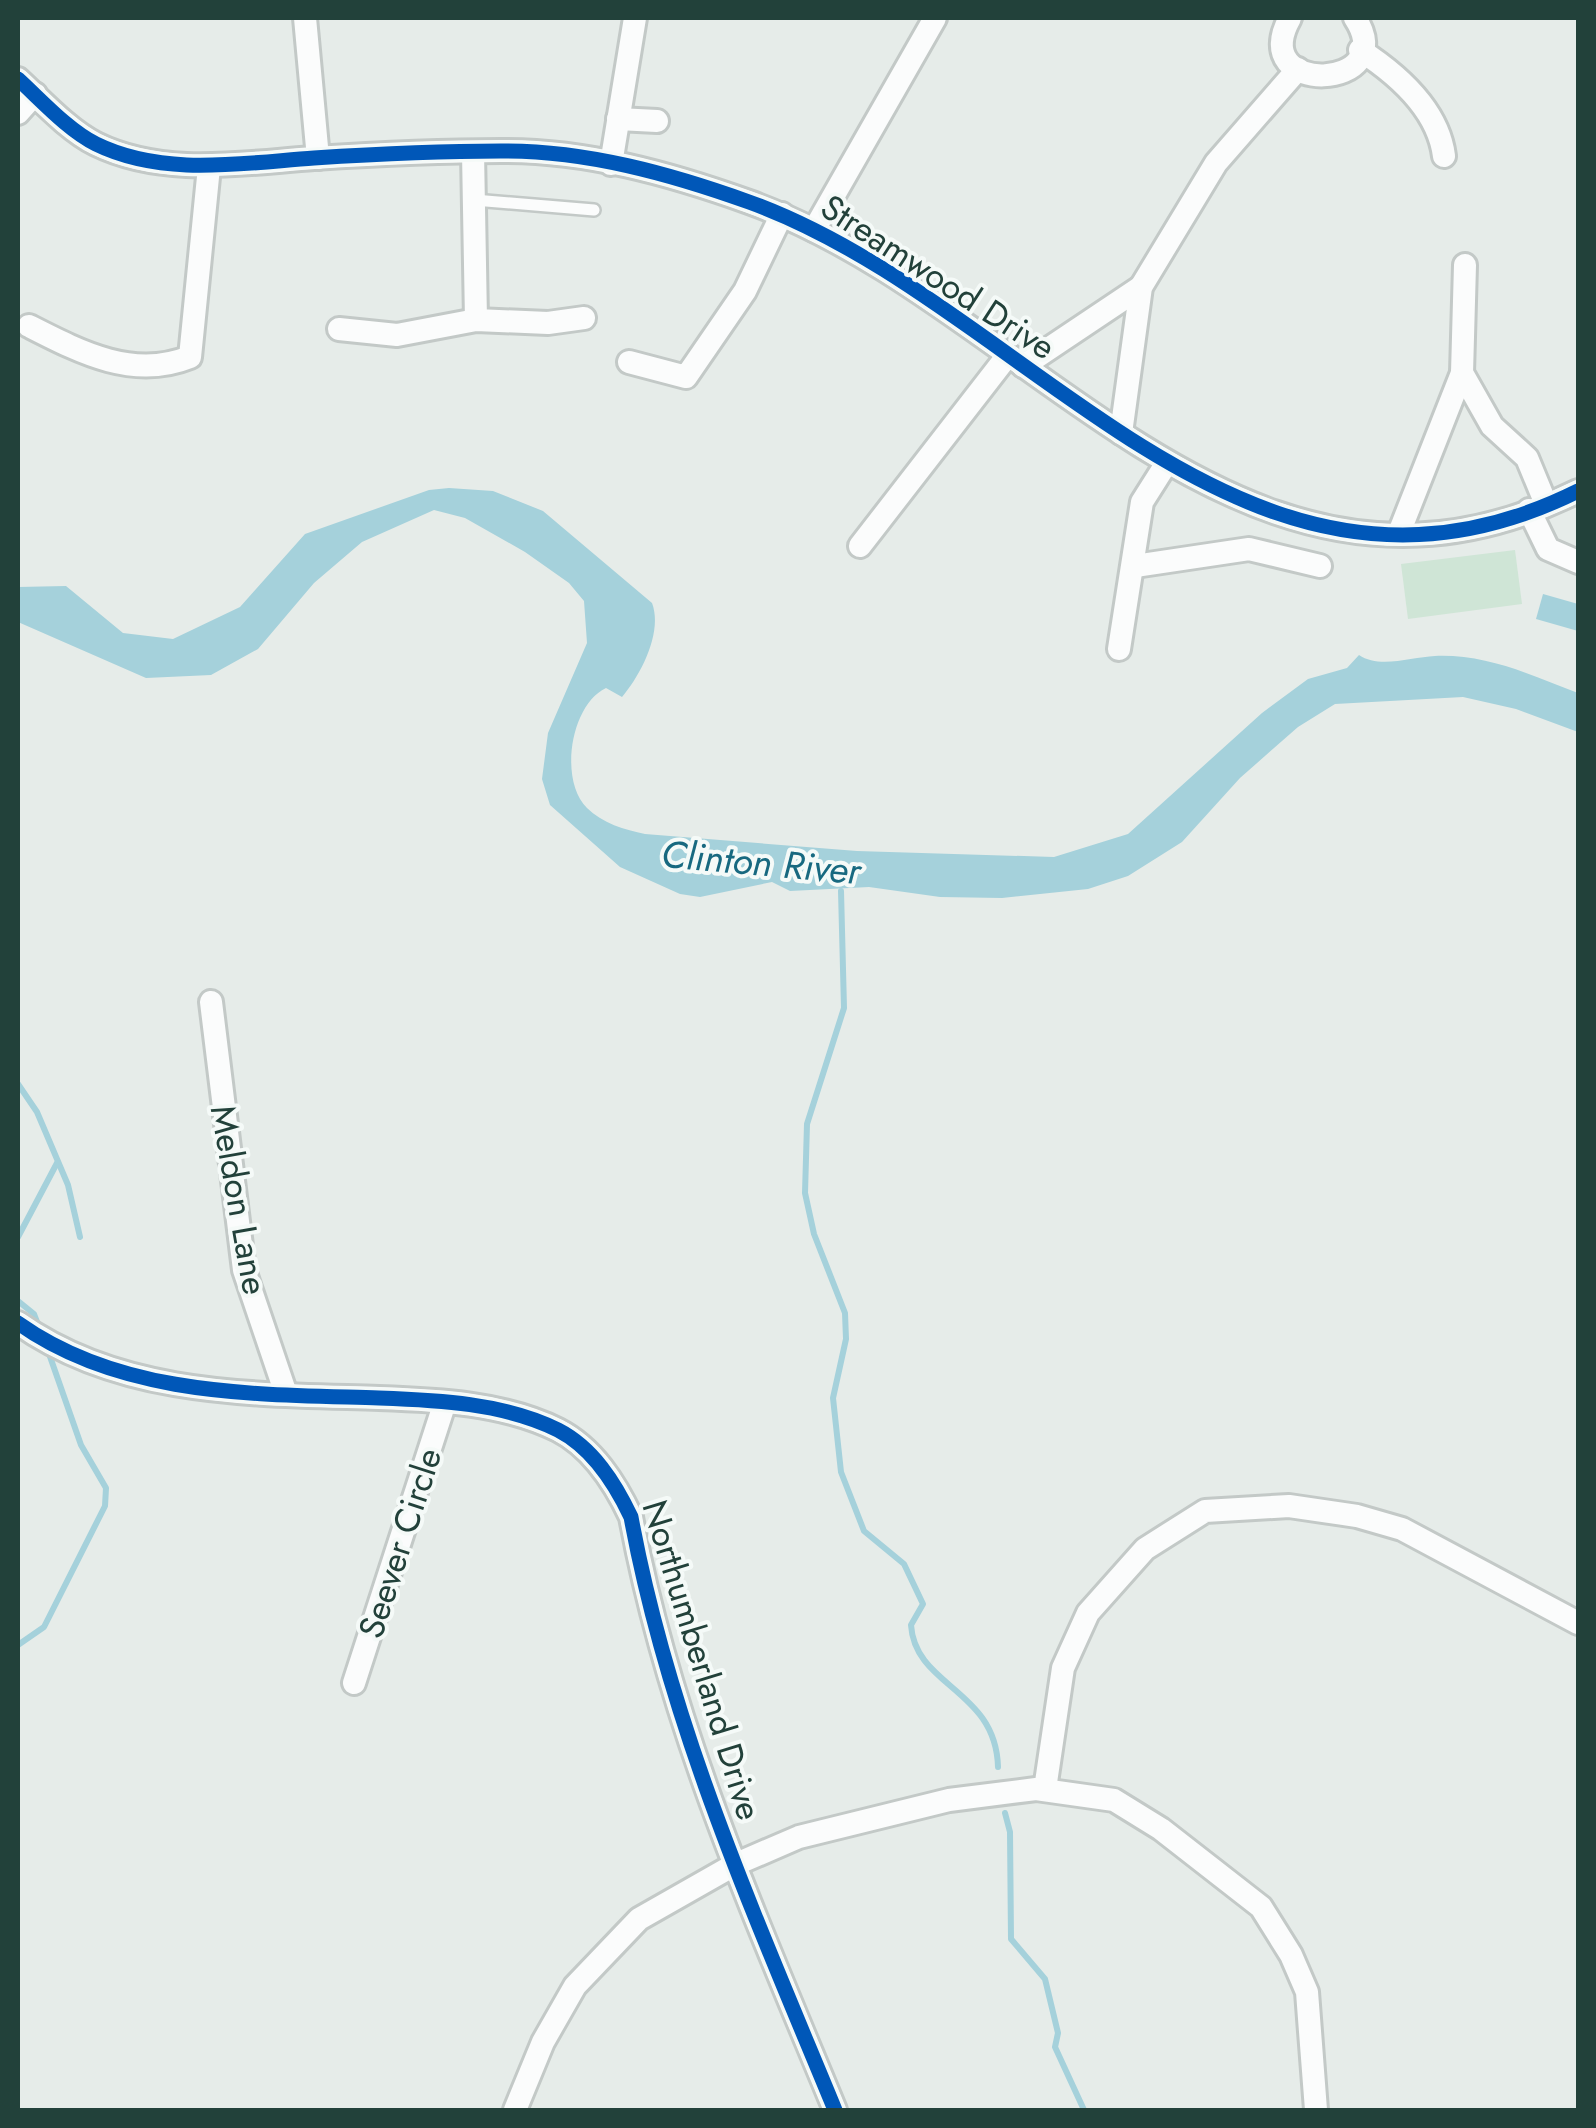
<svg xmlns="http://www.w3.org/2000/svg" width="1596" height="2128" viewBox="0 0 1596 2128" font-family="Jost,sans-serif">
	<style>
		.grass { fill: #cfe5d6 }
		.water { fill: #a5d1db }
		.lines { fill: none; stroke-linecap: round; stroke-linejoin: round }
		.stream { stroke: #a5d1db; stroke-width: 6 }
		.service-casing { stroke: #c3c9c7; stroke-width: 16 }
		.minor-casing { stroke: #c3c9c7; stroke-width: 28 }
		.service { stroke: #fbfcfc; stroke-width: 11 }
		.minor { stroke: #fbfcfc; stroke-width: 22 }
		.cycleway-casing { stroke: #f5faf8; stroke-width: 21 }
		.cycleway { stroke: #0057b8; stroke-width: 15 }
		.labels { text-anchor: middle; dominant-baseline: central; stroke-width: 8; stroke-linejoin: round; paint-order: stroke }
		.street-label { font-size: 35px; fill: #22413a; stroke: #f5faf8 }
		.water-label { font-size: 38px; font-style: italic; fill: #186980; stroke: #f5faf8 }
	</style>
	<rect width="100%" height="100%" fill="#e6ece9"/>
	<polygon class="grass" points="1515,550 1522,604 1408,619 1401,564"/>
	<g class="water">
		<path d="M449,488l44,3 50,20 109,92c11,29 -11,72 -30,94l-16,-9c-36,17 -47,93 -19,120 15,15 38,22 58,26l212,17 197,6 74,-23 134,-121 46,-34 39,-11 12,-13c20,14 53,2 76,1 52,-2 96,19 143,37v39l-62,-23 -53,-12 -128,7 -37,23 -58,51 -58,64 -54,34 -40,13 -86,9 -62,-1 -71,-10 -79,4 -18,-9 -72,15 -20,-3 -60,-27 -70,-62 -8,-26 6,-46 39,-90 -3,-42 -15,-18 -44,-31 -60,-34 -31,-8 -72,32 -48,41 -56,66 -47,26 -65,3 -128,-56v-35l48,-1 57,47 50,6 67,-32 65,-73 124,-44z"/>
		<polygon points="1543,594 1578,604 1578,631 1536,619"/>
	</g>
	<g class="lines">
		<g class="stream">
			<path d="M841,891l3,117 -37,116 -2,69 9,41 31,79 1,26 -13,59 8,74 23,59 40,33 19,40 -12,21c4,62 85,64 87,142"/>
			<polyline points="18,1084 37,1112 68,1185 80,1237"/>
			<polyline points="18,1237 57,1163"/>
			<polyline points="18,1301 34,1314 39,1327"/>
			<polyline points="18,1645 44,1627 105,1506 106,1488 81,1445 47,1348"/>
			<polyline points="1005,1813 1010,1832 1011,1939 1045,1979 1058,2033 1055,2047 1084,2110"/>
		</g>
		<defs>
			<polyline id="service" points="474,200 594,210"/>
			<g id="minor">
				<polyline points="305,18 318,158"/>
				<path d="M1290,18c-45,80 113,73 65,0"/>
				<path d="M1360,50c37,24 78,59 84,106"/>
				<path d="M18,79c23,21 50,51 78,65 67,33 147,19 218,14 62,-4 125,-7 187,-7 84,-1 170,23 248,51 281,101 493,456 829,289"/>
				<polyline points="18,113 35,94"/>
				<polyline points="618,119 657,121"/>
				<polyline points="473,152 476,320"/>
				<polyline points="611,164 635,18"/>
				<polyline points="814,230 935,18"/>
				<polyline points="1465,265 1462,373 1492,426 1527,458 1546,504"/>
				<path d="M29,326c51,26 104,54 161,31l19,-190"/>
				<polyline points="339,329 397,335 476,320 548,323 584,318"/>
				<polyline points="629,362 686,377 745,291 782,214"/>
				<polyline points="1023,366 1141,287"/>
				<polyline points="1121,433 1141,287 1216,163 1298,69"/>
				<polyline points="1529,510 1548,549 1578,562"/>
				<polyline points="1399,533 1462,373"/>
				<polyline points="860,546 1008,355"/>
				<polyline points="1135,566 1249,549 1320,566"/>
				<polyline points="1119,649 1142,502 1166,464"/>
				<polyline points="211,1002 244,1270 286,1394"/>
				<path d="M18,1323c104,74 237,71 361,75 58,2 125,5 179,32 35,18 57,53 73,87 38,207 124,399 204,593"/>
				<polyline points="354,1683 445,1402"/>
				<polyline points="1045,1789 1063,1668 1088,1613 1145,1549 1205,1511 1289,1506 1357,1516 1402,1529 1578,1623"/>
				<polyline points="515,2110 543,2042 575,1986 639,1919 734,1865 799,1837 949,1800 1036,1789 1114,1800 1161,1829 1261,1907 1291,1955 1307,1992 1316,2110"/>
			</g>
		</defs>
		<use href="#service" class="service-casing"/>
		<use href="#minor" class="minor-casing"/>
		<use href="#service" class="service"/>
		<use href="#minor" class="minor"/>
		<defs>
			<g id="cycleway">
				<path d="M18,79c23,21 50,51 78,65 67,33 147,19 218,14 62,-4 125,-7 187,-7 84,-1 170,23 248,51 281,101 493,456 829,289"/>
				<path d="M18,1323c104,74 237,71 361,75 58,2 125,5 179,32 35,18 57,53 73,87 38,207 124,399 204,593"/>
			</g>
		</defs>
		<use href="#cycleway" class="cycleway-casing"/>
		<use href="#cycleway" class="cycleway"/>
	</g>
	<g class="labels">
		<g class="street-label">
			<text transform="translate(938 277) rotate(33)">Streamwood Drive</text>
			<text transform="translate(239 1200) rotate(80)">Meldon Lane</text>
			<text transform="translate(400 1543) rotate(-72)">Seever Circle</text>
			<text transform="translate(702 1660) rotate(73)">Northumberland Drive</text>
		</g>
		<g class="water-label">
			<text transform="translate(761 862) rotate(5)">Clinton River</text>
		</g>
	</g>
	<rect width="1596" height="2128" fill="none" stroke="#22413a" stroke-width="40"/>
</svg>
